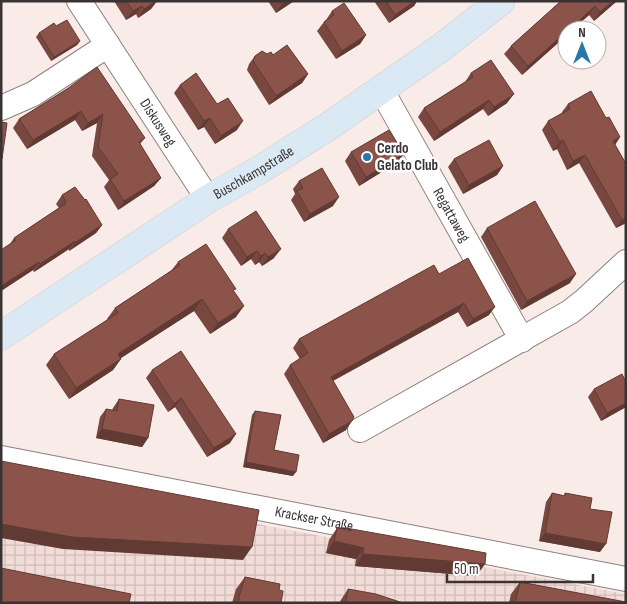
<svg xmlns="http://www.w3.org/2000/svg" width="627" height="604" viewBox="0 0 627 604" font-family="'Sofia Sans Condensed',sans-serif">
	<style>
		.industrial { fill: url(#industrial-grid) }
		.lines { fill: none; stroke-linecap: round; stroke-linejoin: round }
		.minor-casing { stroke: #8c817e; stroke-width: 26 }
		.major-casing { stroke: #cfcece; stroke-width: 29 }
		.minor { stroke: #fff; stroke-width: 24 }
		.major { stroke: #dbe9f4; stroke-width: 28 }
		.wall { fill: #78473f }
		.shaded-wall { fill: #613a33 }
		.building { fill: #8b5349; stroke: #613a33 }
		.poi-dot { fill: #2777a8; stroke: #fff; stroke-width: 2 }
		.labels { text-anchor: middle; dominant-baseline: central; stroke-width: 5; stroke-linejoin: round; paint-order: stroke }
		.street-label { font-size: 15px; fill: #393433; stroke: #fff }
		.poi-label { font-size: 15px; font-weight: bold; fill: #393433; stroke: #fff; text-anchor: start }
	</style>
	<defs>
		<pattern id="industrial-grid" width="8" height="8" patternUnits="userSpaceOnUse" patternTransform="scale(1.25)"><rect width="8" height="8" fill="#f1dcd8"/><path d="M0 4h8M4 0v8" fill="none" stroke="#cfbdba"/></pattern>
	</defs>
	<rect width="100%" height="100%" fill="#f8ebe8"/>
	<polygon class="industrial" points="1,475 626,594 626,603 1,603"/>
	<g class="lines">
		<defs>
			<g id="minor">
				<path id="s1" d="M79,1l129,198"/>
				<path id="s2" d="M382,91l140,249"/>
				<polyline points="1,108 33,94 108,45"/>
				<polyline points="360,430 570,312 584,301 626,262"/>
				<path id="s3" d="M1,458l625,121"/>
			</g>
			<g id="major">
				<path id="s4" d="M1,336l207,-137 53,-30 68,-43 113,-79 59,-46"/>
			</g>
		</defs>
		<use href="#minor" class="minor-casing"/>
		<use href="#major" class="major-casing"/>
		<use href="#minor" class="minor"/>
		<use href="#major" class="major"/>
	</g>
	<g class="wall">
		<polygon points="114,1 157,1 151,9 138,18 136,14 126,20"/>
		<polygon points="268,1 294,1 276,13"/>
		<polygon points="374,1 417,1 414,6 389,23"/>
		<polygon points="561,1 617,1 594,21 589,15 572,30 567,30 567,35 522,75 504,54 511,46"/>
		<polygon points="332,11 366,35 360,44 336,59 317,31 324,22 326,20"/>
		<polygon points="56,26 80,41 77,45 51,61 36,37 39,33"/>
		<polygon points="267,54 273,55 308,74 302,83 269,105 247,70 249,64 255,56"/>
		<polygon points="471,73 507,103 488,116 483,109 434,141 418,117 424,108 465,82"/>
		<polygon points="180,85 217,104 237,130 215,144 204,127 198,130 174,93"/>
		<polygon points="67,89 145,138 140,144 161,178 154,186 118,210 104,187 109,180 92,156 97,123 82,131 75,120 27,149 13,128 19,119"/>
		<polygon points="568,104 606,118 620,137 615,145 626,164 626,223 616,228 579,163 567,170 557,149 553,151 542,130 548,121 562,113 562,112"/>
		<polygon points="351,152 404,154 398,162 359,186 345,161"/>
		<polygon points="454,159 503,166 497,175 463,194 448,167"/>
		<polygon points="299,181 333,206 304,222 291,200 295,194 293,189"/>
		<polygon points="62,195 102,225 96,233 69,251 69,249 34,272 33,270 1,291 1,250 10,244 14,238 59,208 56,204"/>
		<polygon points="487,228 570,283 521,310 481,237"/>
		<polygon points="228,229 274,258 262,266 259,262 255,265 251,259 241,266 222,238"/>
		<polygon points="178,262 234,291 236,317 210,334 194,311 121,358 113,370 69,399 46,365 54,354 108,320 107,319 115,308 171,271"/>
		<polygon points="439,274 489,315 467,327 458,312 333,381 346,430 323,443 284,374 290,365 300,359 293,348 299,339"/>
		<polygon points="152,370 230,443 207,457 175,407 168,412 146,378"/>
		<polygon points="594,389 626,407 601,421 588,397"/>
		<polygon points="119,399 148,438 142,447 96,438 100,417 106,409 112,410 113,408"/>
		<polygon points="255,411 274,450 293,476 243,467 252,415"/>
		<polygon points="552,493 564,496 565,493 590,509 600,552 539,541 546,502"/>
		<polygon points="337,528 485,564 476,576 355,566 356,559 326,553 329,540"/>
		<polygon points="245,577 279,590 281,603 232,603 236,589"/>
		<polygon points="520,582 626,603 509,603 511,594"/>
		<polygon points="348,589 403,603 339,603"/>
	</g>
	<g class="shaded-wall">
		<polygon points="157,1 151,9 138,18 144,9"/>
		<polygon points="287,1 294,1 276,13 282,4"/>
		<polygon points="415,1 417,1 414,6 389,23 395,15"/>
		<polygon points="613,1 617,1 594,21 600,12"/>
		<polygon points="142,6 136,14 126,20 133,11"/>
		<polygon points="595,6 589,15 572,30 569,30"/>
		<polygon points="567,31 567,35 522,75 528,66"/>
		<polygon points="366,35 360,44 336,59 342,51"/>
		<polygon points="80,41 77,45 51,61 54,57"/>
		<polygon points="308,74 302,83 269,105 276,96"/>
		<polygon points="514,94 507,103 488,116 494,107"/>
		<polygon points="489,100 483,109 434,141 440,132"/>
		<polygon points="81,111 75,120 27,149 33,140"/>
		<polygon points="103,114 97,123 82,131 88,123"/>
		<polygon points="210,118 204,127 198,130 204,121"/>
		<polygon points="243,121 237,130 215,144 221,136"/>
		<polygon points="620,137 614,146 613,141"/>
		<polygon points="563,140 557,149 553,151 560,142"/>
		<polygon points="404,154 398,162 359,186 366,177"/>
		<polygon points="585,155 579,163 567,170 573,161"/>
		<polygon points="503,166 497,175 463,194 469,185"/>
		<polygon points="161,178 154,186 118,210 124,201"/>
		<polygon points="339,197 333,206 304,222 310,214"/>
		<polygon points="626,218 626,223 616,228 622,220"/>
		<polygon points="102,225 96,233 69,251 76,242"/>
		<polygon points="75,241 69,249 34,272 40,264"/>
		<polygon points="281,249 274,258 262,266 268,257"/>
		<polygon points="257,251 251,259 241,266 247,257"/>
		<polygon points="265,253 259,262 255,265 261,256"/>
		<polygon points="39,262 33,270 1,291 1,286"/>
		<polygon points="576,274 570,283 521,310 527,301"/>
		<polygon points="202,299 194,311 110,365 118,354"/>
		<polygon points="464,303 458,312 325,385 331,377"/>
		<polygon points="244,306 236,317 210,334 218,323"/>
		<polygon points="495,307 489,315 467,327 473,319"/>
		<polygon points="121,359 113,370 69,399 76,388"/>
		<polygon points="181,398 175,407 168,412 174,404"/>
		<polygon points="626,403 626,407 601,421 607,413"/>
		<polygon points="352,421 346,430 323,443 329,434"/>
		<polygon points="102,429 148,438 142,447 96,438"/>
		<polygon points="236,434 230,443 207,457 214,448"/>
		<polygon points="246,462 296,472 293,476 243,467"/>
		<polygon points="1,524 252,547 243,560 63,549 1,538"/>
		<polygon points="545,533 606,544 600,552 539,541"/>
		<polygon points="334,541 364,548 356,559 326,553"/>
		<polygon points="363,554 485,564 476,576 355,566"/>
	</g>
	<g class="building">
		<polygon points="126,1 156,1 144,9 142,6 133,11"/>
		<polygon points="280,1 287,1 282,4"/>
		<polygon points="386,1 415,1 395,15"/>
		<polygon points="561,1 613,1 600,12 595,6 569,30 567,30 567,31 528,66 511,46"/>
		<polygon points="344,3 366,35 342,51 324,22 334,15 332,11"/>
		<polygon points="67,20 80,41 54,57 39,33 54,23 56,26"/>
		<polygon points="287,45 308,74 276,96 253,61 255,56 262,51 267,54 271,52 273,55"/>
		<polygon points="491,60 514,94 494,107 489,100 440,132 424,108 473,77 471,73"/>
		<polygon points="97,67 145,138 139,142 161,178 124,201 110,179 118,174 98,147 103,114 88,123 81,111 33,140 19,119 67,89"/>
		<polygon points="196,73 217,104 228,98 243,121 221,136 210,118 204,121 180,85"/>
		<polygon points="591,91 606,118 609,117 620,137 613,141 626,164 626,218 622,220 585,155 573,161 563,140 560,142 548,121 570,109 568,104"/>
		<polygon points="1,122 7,123 2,159 1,159"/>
		<polygon points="389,130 404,154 366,177 351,152"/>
		<polygon points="489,140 503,166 469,185 454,159"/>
		<polygon points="322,168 339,197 310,214 297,191 303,188 299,181"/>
		<polygon points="75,187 85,200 86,199 102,225 76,242 75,241 40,264 39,262 1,286 1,250 16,240 14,238 65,204 66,202 62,195"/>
		<polygon points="535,201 576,274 527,301 487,228"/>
		<polygon points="256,211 281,249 268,257 265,253 261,256 257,251 247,257 228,229"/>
		<polygon points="206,244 236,289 233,290 244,306 218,323 202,299 118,354 121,359 76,388 54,354 118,313 115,308 180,265 178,262"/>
		<polygon points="468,258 495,307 473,319 464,303 331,377 354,417 352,421 329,434 290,365 308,353 299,339 434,265 439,274"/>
		<polygon points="181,351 236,434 214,448 181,398 174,404 152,370"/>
		<polygon points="622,374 626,382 626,403 607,413 594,389"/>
		<polygon points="119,399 154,405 148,438 102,429 106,409 117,411"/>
		<polygon points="255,411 281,415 274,450 299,455 296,472 246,462"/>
		<polygon points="1,461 259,510 252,547 72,537 1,524"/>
		<polygon points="552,493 565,496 565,493 592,498 590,509 612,512 606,544 545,533"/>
		<polygon points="337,528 346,528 486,553 485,564 363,554 364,548 334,541"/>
		<polygon points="1,568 131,594 129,603 1,603"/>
		<polygon points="245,577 280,584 279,590 283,591 281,603 239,603 239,597"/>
		<polygon points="520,582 626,602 626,603 515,603"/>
		<polygon points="348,589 376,594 403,603 346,603"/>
	</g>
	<circle class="poi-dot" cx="367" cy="157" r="5"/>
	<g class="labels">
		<g class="street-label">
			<text stroke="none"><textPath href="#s1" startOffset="145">Diskusweg</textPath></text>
			<text stroke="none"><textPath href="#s4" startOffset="301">Buschkampstraße</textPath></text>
			<text stroke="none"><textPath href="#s2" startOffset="142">Regattaweg</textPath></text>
			<text stroke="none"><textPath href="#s3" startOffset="319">Krackser Straße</textPath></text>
		</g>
		<g class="poi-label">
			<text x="377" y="148">Cerdo<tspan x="377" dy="17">Gelato Club</tspan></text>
		</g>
	</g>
	<rect width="627" height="604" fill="none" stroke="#393433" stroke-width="5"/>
	<g transform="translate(582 45)"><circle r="24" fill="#ffffff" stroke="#b0aead"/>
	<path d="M0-4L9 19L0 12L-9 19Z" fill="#2777a8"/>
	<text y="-8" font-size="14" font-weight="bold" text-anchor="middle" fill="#393433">N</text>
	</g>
	<path d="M447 574v8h146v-8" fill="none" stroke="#393433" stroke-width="2.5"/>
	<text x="454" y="574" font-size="15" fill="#393433" stroke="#ffffff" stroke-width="4" paint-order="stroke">50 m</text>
</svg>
